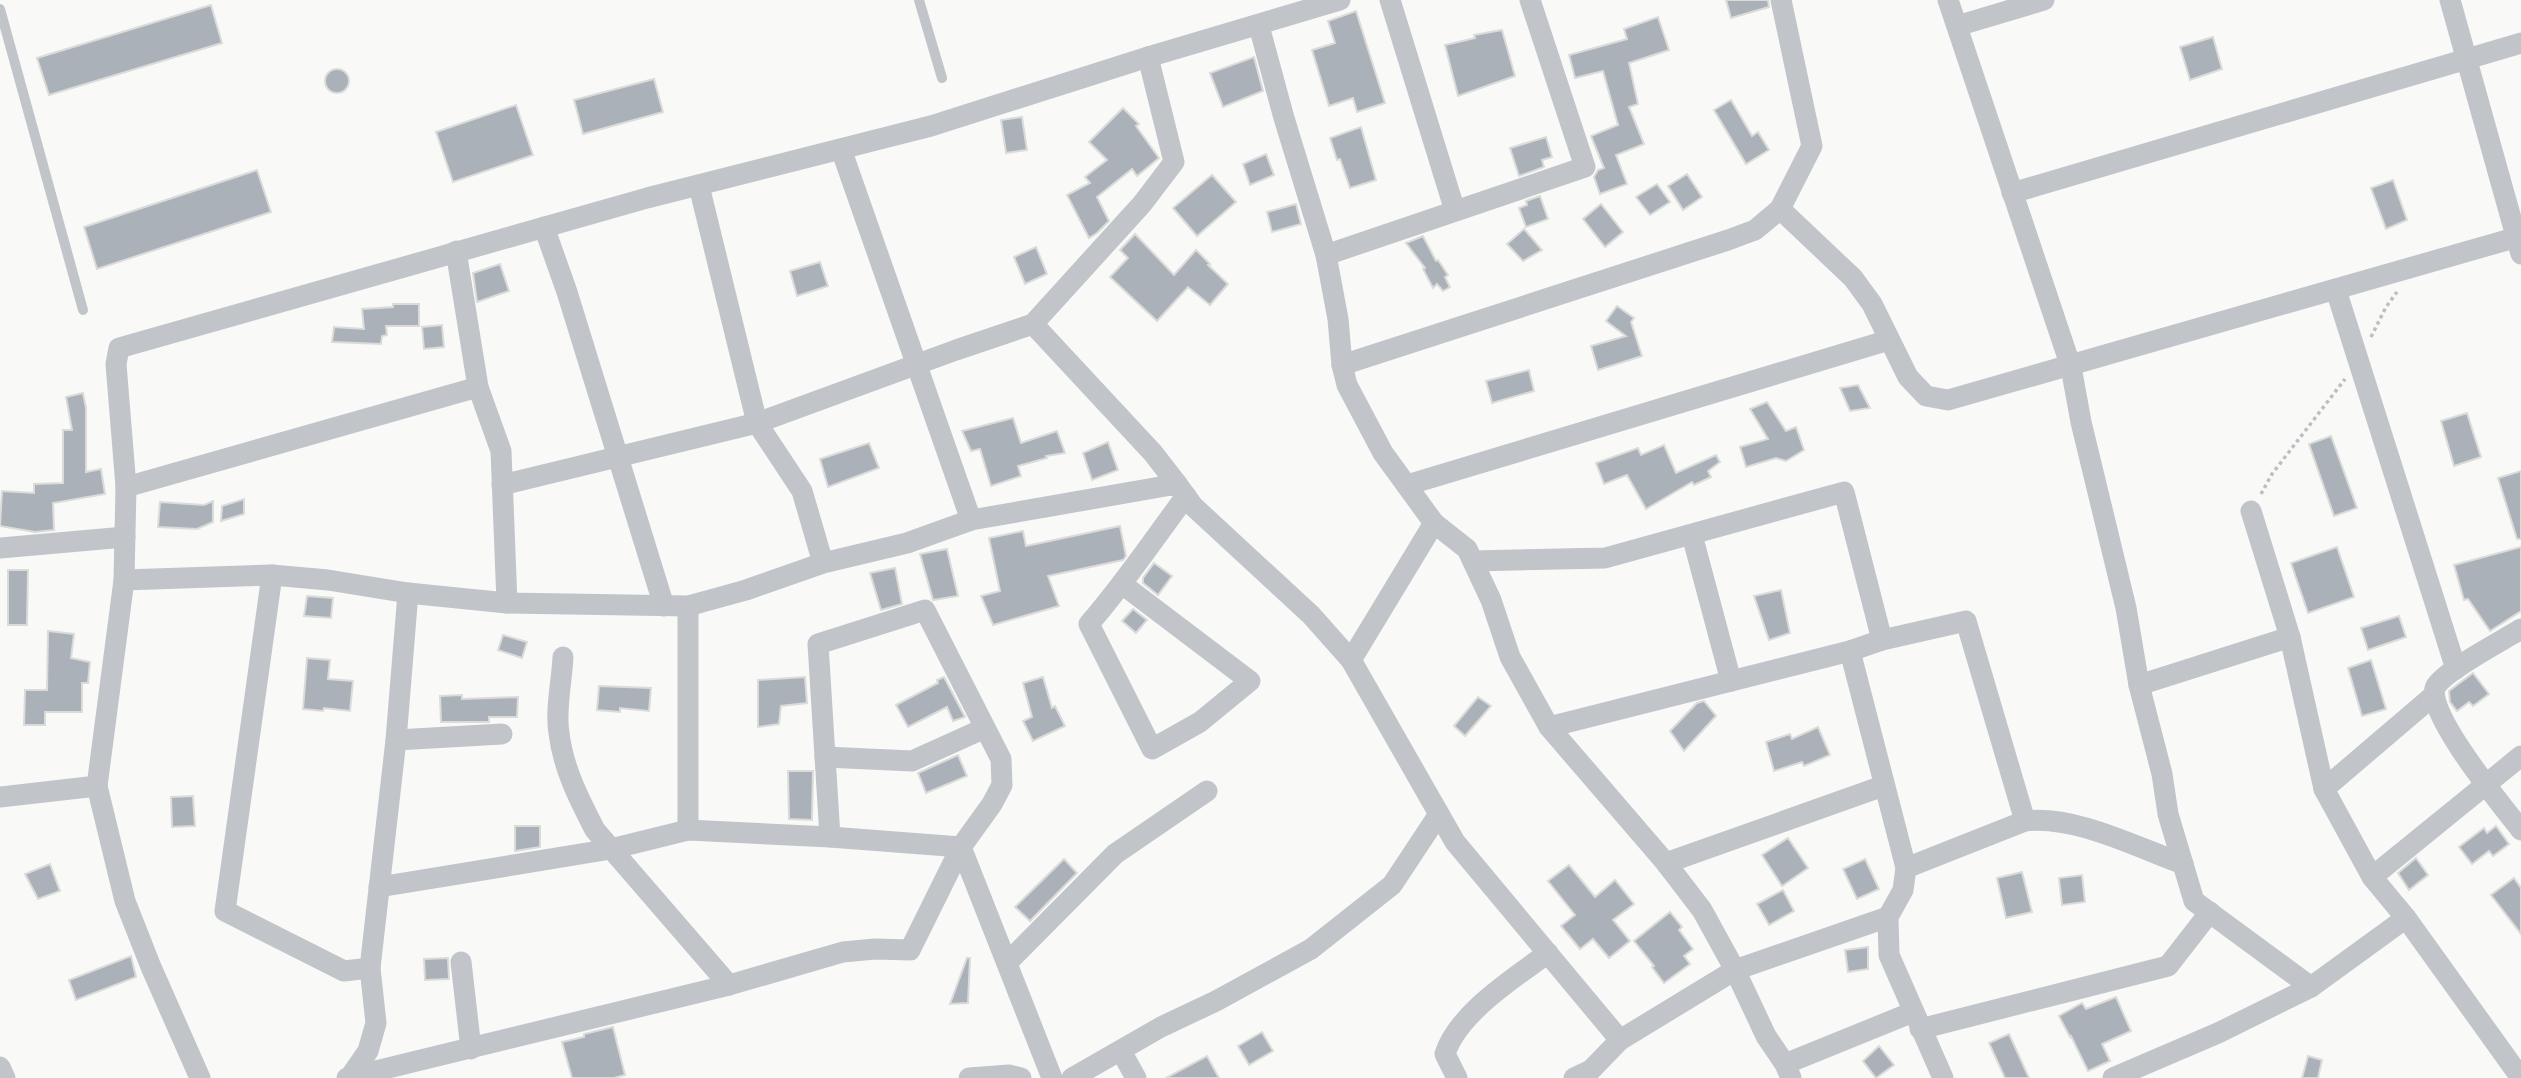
<svg xmlns="http://www.w3.org/2000/svg" width="2521" height="1078" viewBox="0 0 2521 1078" font-family="Mulish,sans-serif">
	<style>
		.building { fill: #abb1b8; stroke: #dbdcda; stroke-width: 2 }
		.lines { fill: none; stroke-linecap: round; stroke-linejoin: round }
		.path { stroke: #bcbec1; stroke-width: 3.5; stroke-dasharray: 3.5 3.5; stroke-linecap: butt }
		.lane { stroke: #c1c5c9; stroke-width: 10 }
		.street { stroke: #c1c5c9; stroke-width: 21 }
	</style>
	<rect width="100%" height="100%" fill="#f9faf8"/>
	<g class="building">
		<polygon points="1726,0 1768,0 1769,7 1731,18"/>
		<polygon points="211,5 222,43 49,95 37,58"/>
		<polygon points="1356,11 1385,103 1357,112 1353,98 1329,106 1312,50 1335,43 1328,21"/>
		<polygon points="1658,17 1669,50 1629,63 1638,104 1629,107 1644,144 1616,155 1627,184 1600,194 1594,177 1598,170 1604,168 1591,136 1618,125 1603,71 1575,78 1569,55 1627,39 1624,29"/>
		<polygon points="1502,30 1515,76 1458,96 1445,45 1475,38 1474,35"/>
		<polygon points="2213,37 2222,69 2190,80 2180,47"/>
		<polygon points="1254,57 1263,91 1223,107 1210,73"/>
		<circle cx="337" cy="81" r="12"/>
		<polygon points="654,79 663,112 583,134 574,100"/>
		<polygon points="1731,100 1752,136 1758,132 1769,150 1746,164 1714,110"/>
		<polygon points="516,105 533,155 453,182 436,132"/>
		<polygon points="1123,108 1139,124 1136,126 1159,158 1137,176 1132,169 1097,197 1109,221 1097,233 1089,238 1067,195 1090,183 1085,177 1107,160 1089,142"/>
		<polygon points="1022,117 1027,150 1006,153 1001,120"/>
		<polygon points="1361,127 1376,180 1350,188 1340,159 1337,160 1330,138"/>
		<polygon points="1546,137 1552,157 1542,160 1544,167 1519,176 1510,148"/>
		<polygon points="1266,154 1274,175 1250,185 1243,164"/>
		<polygon points="257,170 271,212 97,269 84,227"/>
		<polygon points="1687,174 1702,197 1683,210 1668,186"/>
		<polygon points="1212,175 1236,202 1197,236 1173,208"/>
		<polygon points="2393,180 2407,220 2386,229 2371,188"/>
		<polygon points="1657,184 1670,202 1650,215 1636,197"/>
		<polygon points="1540,196 1548,219 1526,227 1519,208 1527,205 1526,201"/>
		<polygon points="1296,204 1301,224 1272,232 1267,212"/>
		<polygon points="1601,204 1623,232 1605,247 1583,219"/>
		<polygon points="1524,229 1542,250 1523,261 1507,244"/>
		<polygon points="1135,234 1174,275 1196,250 1210,264 1208,265 1228,284 1210,305 1188,287 1157,321 1110,277 1128,258 1120,250"/>
		<polygon points="1423,236 1436,261 1438,260 1448,275 1445,277 1450,287 1443,291 1437,284 1433,288 1423,269 1425,268 1406,243"/>
		<polygon points="1036,247 1047,274 1025,284 1014,257"/>
		<polygon points="820,262 828,286 797,296 790,271"/>
		<polygon points="500,264 509,291 477,302 473,273"/>
		<polygon points="393,304 419,304 419,326 386,326 387,335 382,336 381,344 332,342 334,327 364,329 362,309 393,307"/>
		<polygon points="1617,306 1634,318 1631,322 1642,356 1598,370 1591,346 1626,336 1606,321"/>
		<polygon points="442,325 444,347 424,349 422,327"/>
		<polygon points="1529,370 1534,391 1492,403 1486,381"/>
		<polygon points="1858,385 1870,408 1850,411 1840,388"/>
		<polygon points="83,393 86,408 86,472 101,469 105,494 53,503 54,530 35,532 0,526 2,491 34,493 34,484 63,483 63,430 72,430 66,397"/>
		<polygon points="1767,402 1786,431 1796,427 1804,450 1786,461 1776,458 1746,467 1740,447 1768,439 1750,409"/>
		<polygon points="2467,413 2481,457 2454,466 2441,421"/>
		<polygon points="1013,418 1021,443 1057,431 1065,453 1046,456 1047,458 1018,466 1021,476 991,486 980,449 971,451 962,431"/>
		<polygon points="2331,436 2357,508 2334,516 2309,444"/>
		<polygon points="1108,442 1118,470 1092,480 1083,453"/>
		<polygon points="869,443 879,468 828,487 820,459"/>
		<polygon points="1664,445 1676,473 1716,455 1720,462 1708,471 1711,477 1694,485 1692,482 1646,509 1627,475 1604,484 1596,463 1638,448 1641,455"/>
		<polygon points="2521,471 2521,539 2517,539 2498,478"/>
		<polygon points="244,499 244,514 221,521 222,506"/>
		<polygon points="213,501 213,522 197,529 158,527 160,502 204,505"/>
		<polygon points="1120,526 1126,556 1123,560 1048,576 1059,606 993,625 981,596 1000,591 989,538 1023,531 1026,546"/>
		<polygon points="2337,547 2354,597 2308,613 2291,563"/>
		<polygon points="2521,547 2521,611 2490,631 2468,599 2464,600 2454,565"/>
		<polygon points="947,549 958,596 933,600 920,554"/>
		<polygon points="1154,563 1172,576 1158,595 1143,583 1143,578"/>
		<polygon points="895,568 902,604 881,610 870,573"/>
		<polygon points="8,570 28,570 27,625 8,625"/>
		<polygon points="1781,590 1790,633 1769,640 1754,596"/>
		<polygon points="307,596 333,598 331,618 304,616"/>
		<polygon points="1133,609 1147,620 1136,633 1122,621"/>
		<polygon points="2399,616 2406,637 2368,650 2361,628"/>
		<polygon points="48,631 74,634 71,658 90,662 88,683 82,683 82,712 45,712 45,725 24,725 25,690 47,690"/>
		<polygon points="503,635 527,642 522,658 498,650"/>
		<polygon points="307,658 330,660 328,679 353,681 350,711 324,708 323,711 303,709"/>
		<polygon points="2371,660 2386,709 2362,716 2348,668"/>
		<polygon points="2473,673 2489,694 2473,706 2469,702 2457,711 2450,702 2449,691"/>
		<polygon points="805,677 807,703 781,706 779,724 758,727 758,680"/>
		<polygon points="944,677 965,717 953,721 947,707 908,727 896,705 938,683 937,680"/>
		<polygon points="1043,677 1052,708 1055,706 1065,726 1033,741 1023,721 1032,717 1023,683"/>
		<polygon points="599,686 651,688 649,711 620,708 620,712 597,710"/>
		<polygon points="462,695 462,699 518,697 517,717 489,717 489,722 441,722 440,696"/>
		<polygon points="1478,697 1491,706 1465,736 1454,726"/>
		<polygon points="1704,701 1716,716 1684,751 1670,731 1697,703"/>
		<polygon points="1818,727 1830,755 1804,766 1802,762 1774,771 1766,742 1790,734 1792,739"/>
		<polygon points="958,755 967,776 926,793 918,773"/>
		<polygon points="788,771 813,771 812,820 789,819"/>
		<polygon points="193,796 195,826 172,827 171,797"/>
		<polygon points="515,826 540,826 540,847 515,851"/>
		<polygon points="2496,826 2509,844 2493,856 2489,851 2472,864 2459,847 2484,828 2487,833"/>
		<polygon points="1788,838 1808,868 1782,886 1762,855"/>
		<polygon points="2416,858 2428,875 2409,890 2398,873"/>
		<polygon points="1064,859 1077,873 1030,921 1015,907"/>
		<polygon points="1865,859 1879,889 1857,899 1843,869"/>
		<polygon points="50,864 60,891 38,899 25,874"/>
		<polygon points="1569,865 1595,897 1615,880 1634,904 1613,920 1630,941 1609,958 1593,939 1580,949 1561,926 1575,915 1548,881"/>
		<polygon points="2022,872 2032,912 2006,918 1997,878"/>
		<polygon points="2082,875 2085,902 2062,905 2059,878"/>
		<polygon points="2514,878 2521,888 2521,934 2491,895"/>
		<polygon points="1783,890 1794,911 1769,925 1757,904"/>
		<polygon points="1670,912 1682,927 1679,930 1693,949 1684,956 1690,964 1664,983 1652,967 1654,966 1634,941"/>
		<polygon points="1868,947 1868,969 1848,972 1845,950"/>
		<polygon points="131,956 136,977 76,1000 69,980"/>
		<polygon points="448,958 449,979 425,980 424,959"/>
		<polygon points="967,958 970,958 968,1003 950,1004"/>
		<polygon points="2116,997 2131,1031 2102,1044 2110,1061 2088,1071 2071,1036 2070,1037 2059,1016 2082,1003 2086,1009"/>
		<polygon points="613,1027 625,1075 614,1078 572,1078 562,1042 584,1037 584,1034"/>
		<polygon points="1262,1032 1273,1051 1249,1065 1238,1046"/>
		<polygon points="2009,1034 2020,1058 2029,1078 2005,1078 1989,1043"/>
		<polygon points="1879,1046 1894,1065 1876,1078 1863,1061"/>
		<polygon points="1207,1056 1219,1078 1166,1078"/>
		<polygon points="2308,1056 2322,1060 2318,1078 2302,1078"/>
	</g>
	<g class="lines">
		<g class="path">
			<polyline points="2371,337 2386,307 2397,292"/>
			<polyline points="2261,494 2272,474 2345,379"/>
		</g>
		<g class="lane">
			<polyline points="919,0 942,78"/>
			<polyline points="0,9 83,310"/>
		</g>
		<g class="street">
			<polyline points="1390,0 1455,211"/>
			<polyline points="1948,0 2071,367 2081,422 2126,608 2139,685 2162,774 2168,814 2194,901 2311,987"/>
			<polyline points="2450,0 2521,254"/>
			<polyline points="1259,26 1284,118 1326,255 1338,319 1342,365 1347,385 1383,453 1434,523 1467,549 1491,600 1510,657 1549,727 1666,863 1702,910 1735,970 1766,1036 1785,1064 1791,1078"/>
			<polyline points="1957,26 2044,0"/>
			<polyline points="841,149 971,520"/>
			<polyline points="699,186 757,423 802,491 823,563"/>
			<polyline points="2012,193 2521,43"/>
			<polyline points="1780,209 1853,278 1872,304 1908,377 1926,396 1948,400 2521,236"/>
			<polyline points="544,227 567,292 664,606"/>
			<polyline points="456,251 478,387 501,451 507,603"/>
			<polyline points="1326,255 1585,167 1530,0"/>
			<polyline points="2336,290 2456,669"/>
			<polyline points="1033,324 1153,453 1177,484"/>
			<polyline points="1342,365 1728,240 1755,230 1780,209 1812,146 1781,0"/>
			<polyline points="502,485 757,423 956,350 1033,324 1142,204 1174,162 1148,57"/>
			<polyline points="1407,485 1889,340"/>
			<polyline points="126,487 478,387"/>
			<polyline points="2251,511 2290,637 2324,789 2372,877 2406,918 2521,1078"/>
			<polyline points="1692,535 1731,681"/>
			<polyline points="0,548 125,537"/>
			<polyline points="1473,561 1605,558 1844,492 1882,640"/>
			<polyline points="272,575 225,911 344,971 370,968"/>
			<polyline points="124,580 272,575 328,580 408,593 507,603 688,606 746,590 823,563 907,543 971,520 1177,484 1193,506 1311,615 1351,660 1455,842 1620,1040"/>
			<path d="M1122,584l128,97 -50,41 -48,27 -63,-125c35,-40 65,-85 97,-128"/>
			<path d="M2521,629c-19,12 -74,40 -85,57 -14,23 68,122 85,144"/>
			<polyline points="1850,651 1906,868 1903,890 1888,917 1889,955 1943,1078"/>
			<path d="M563,657c-1,23 -8,54 -4,76 4,35 20,66 36,97l134,155"/>
			<polyline points="1351,660 1434,523"/>
			<polyline points="2139,685 2290,637"/>
			<polyline points="1549,727 1850,651 1882,640 1966,621 2025,821"/>
			<polyline points="396,740 502,734"/>
			<polyline points="825,757 912,761 985,728"/>
			<polyline points="2324,789 2433,696"/>
			<polyline points="0,797 97,786"/>
			<polyline points="688,830 688,606"/>
			<polyline points="961,847 1052,1078"/>
			<polyline points="1666,863 1883,786"/>
			<path d="M1906,868l119,-47c50,-6 111,26 158,43"/>
			<polyline points="2372,877 2521,756"/>
			<polyline points="379,887 611,849 688,830 830,837 961,847"/>
			<polyline points="461,962 471,1049"/>
			<polyline points="1007,963 1115,854 1207,791"/>
			<polyline points="1920,1029 2168,966 2210,912"/>
			<polyline points="1121,1051 1136,1078"/>
			<polyline points="1785,1064 1913,1012"/>
			<polyline points="0,1067 5,1078"/>
			<polyline points="350,1077 368,1051 376,1023 370,968 396,740 408,593"/>
			<polyline points="200,1078 151,967 125,901 97,786 124,580 126,487 116,364 119,348 647,198 931,126 1148,57 1340,0"/>
			<polyline points="347,1078 729,985 843,952 875,949 910,950 961,847 992,804 1002,785 1001,759 925,610 818,644 830,837"/>
			<polyline points="969,1078 1009,1075 1021,1078"/>
			<polyline points="1072,1078 1161,1027 1216,1001 1311,949 1392,885 1439,814"/>
			<path d="M1457,1078l-12,-24c13,-41 69,-76 103,-101"/>
			<polyline points="1574,1078 1591,1070 1620,1040 1735,970 1888,917"/>
			<polyline points="2113,1078 2218,1033 2311,987 2406,918"/>
		</g>
	</g>
</svg>
